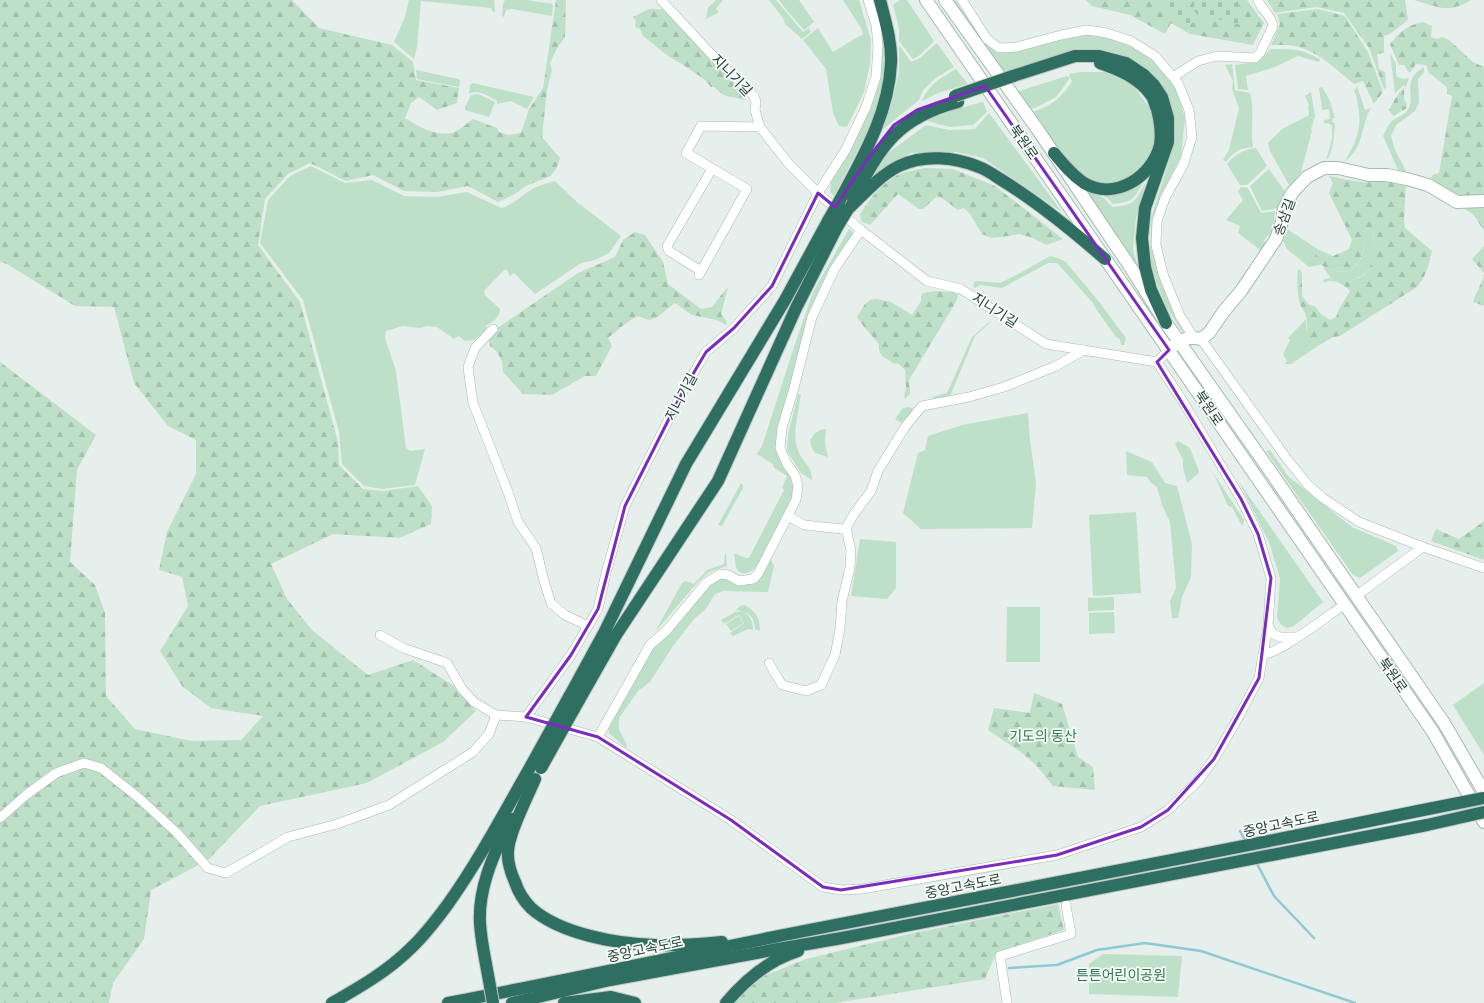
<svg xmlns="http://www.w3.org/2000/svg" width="1484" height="1003" viewBox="0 0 1484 1003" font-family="'IBM Plex Sans','Noto Sans KR',sans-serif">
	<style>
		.green { fill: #bfe0c8 }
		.forest { fill: url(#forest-firs) }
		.cemetery { fill: url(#cemetery-stones) }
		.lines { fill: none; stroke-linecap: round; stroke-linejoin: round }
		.stream { stroke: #8ec9d4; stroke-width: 2.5 }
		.street-casing { stroke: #a8b8b2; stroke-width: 10 }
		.secondary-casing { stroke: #a4bbb3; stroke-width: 14 }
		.highway-casing { stroke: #c2cac8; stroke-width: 14 }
		.street { stroke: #fff; stroke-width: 9 }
		.secondary { stroke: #fff; stroke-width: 12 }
		.highway { stroke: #2f6f62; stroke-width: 12 }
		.highway-bridge-casing { stroke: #c2cac8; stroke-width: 14; stroke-linecap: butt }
		.highway-bridge { stroke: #2f6f62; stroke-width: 12 }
		.marked { fill: none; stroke: #7b2cbf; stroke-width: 3; stroke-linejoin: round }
		.labels { text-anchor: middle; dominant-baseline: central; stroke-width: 3.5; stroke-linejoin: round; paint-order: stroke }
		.street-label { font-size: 14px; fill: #24423a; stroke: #f7fbf9 }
		.park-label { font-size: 14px; fill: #2d7a4b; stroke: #f7fbf9 }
	</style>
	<defs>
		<pattern id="forest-firs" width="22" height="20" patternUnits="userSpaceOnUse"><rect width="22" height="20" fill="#bfe0c8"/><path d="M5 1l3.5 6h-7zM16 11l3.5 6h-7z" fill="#a4c1ad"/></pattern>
		<pattern id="cemetery-stones" width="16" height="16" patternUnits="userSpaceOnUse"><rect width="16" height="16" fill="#bfe0c8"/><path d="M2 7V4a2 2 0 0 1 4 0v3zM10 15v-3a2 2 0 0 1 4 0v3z" fill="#a4c1ad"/></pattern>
	</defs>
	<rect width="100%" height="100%" fill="#e6efeb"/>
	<g class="green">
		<polygon points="409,0 494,0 495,11 493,12 491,8 421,1 417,47 414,59 394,42 405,17"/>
		<polygon points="505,0 526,0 553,4 552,16 512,9 506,10 504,17 502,16 503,4"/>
		<polygon points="716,0 723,0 716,9 719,12 706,19 708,8"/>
		<polygon points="769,0 776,0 803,32 809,28 811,32 802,39 785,24 783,18"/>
		<polygon points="779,0 799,0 814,22 804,30 788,12"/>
		<polygon points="843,0 859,0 871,40 870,64 864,92 847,127 839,126 833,113 826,69 803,40 818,28 833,52 863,34 861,28"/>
		<polygon points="871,0 876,0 886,57 882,98 873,121 834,196 830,192 831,180 880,62"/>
		<polygon points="900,0 907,0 934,41 920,55 913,59 899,41 899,28 893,5"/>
		<polygon points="952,0 955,0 985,42 999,53 1020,50 1056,39 1087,34 1127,43 1152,58 1167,75 1178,94 1185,118 1181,156 1164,190 1155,212 1153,250 1160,280 1185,332 1181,330 1165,305 1150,264 1151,218 1169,161 1174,126 1168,98 1129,58 1107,51 1088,49 1058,55 1003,74"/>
		<polygon points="937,43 954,67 937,77 923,90 919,100 882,130 892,102 899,72 899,45 911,62 920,58"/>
		<path d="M1271,49c22,0 28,-1 49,10l-1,3 -21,-6 -23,11 -29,9 2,14 -10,-1 -3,-24 22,-3z"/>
		<polygon points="1390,53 1396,64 1396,71 1397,77 1403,79 1409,78 1406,87 1404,85 1395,93"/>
		<path d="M1232,64l3,26 15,3c5,18 0,36 3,54 -13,1 -19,4 -27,15l-3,-2 6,-10 10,-42 -7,-19 1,-8 -8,-16z"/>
		<path d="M1424,67v5l-6,7 1,23 -4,9 -19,14 -5,11 4,14 11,21 -3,4 -4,-3 -16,-36c3,-5 6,-13 10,-16 4,-3 11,-5 14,-9 11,-14 -8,-30 17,-44z"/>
		<path d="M956,69l12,15 -30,9 -16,8c6,-16 20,-24 34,-32z"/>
		<polygon points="416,70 458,79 460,80 459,87 417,79"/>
		<path d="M1082,72h24l26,12 20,27 3,27 -4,17 -11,16 -21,12 -20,1 -19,-9 -19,-18 -30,-45c18,-4 32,-15 41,-31l-2,-3 -14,19 -21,11 -7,1 -12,-17 51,-16 3,2 -1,-4z"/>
		<path d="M473,83l61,14 -7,12 -16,-8 -14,3v-3c-9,-5 -18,-12 -28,-7l1,-9z"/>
		<path d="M1357,86l8,24 6,-2c-8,13 -8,30 -16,43 -3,4 -7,8 -11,12 11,-19 19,-35 14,-57 -1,-5 -1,-11 -4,-15z"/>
		<path d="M1322,87l8,14 5,17h-2l-1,4 3,1c-1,10 -1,30 -9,37l6,-21v-13l-2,-2 -6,-1v-3l6,-1 -1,-10 -7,1v-1l-3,-21z"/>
		<polygon points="1311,92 1315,116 1311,129 1312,131 1301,172 1293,185 1289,185 1270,151 1268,143 1282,129 1309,115 1308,107 1309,105 1305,96"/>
		<polygon points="478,94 495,102 489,117 465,110 465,107 471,95"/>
		<polygon points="983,102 987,112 973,125 950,127 927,121 937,114"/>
		<polygon points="989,113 1062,212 983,158 956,152 911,153 872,177 888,153 926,125 949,130 975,129"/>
		<path d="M1256,148l11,18 -20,19h-7l-13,-21c9,-10 16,-14 29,-16z"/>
		<path d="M311,166l34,17 27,-3 32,16 33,1 30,-5 34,16c10,-1 23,-15 33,-20 6,-3 14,-5 21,-7l22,21 44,34 -12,17 -14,7 -14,3 -46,31 -21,-21 -4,3 -3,-6h-3l-20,21 1,4 15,14c0,8 -7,13 -13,16l-2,6 -11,9 -9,1 -6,-5 -5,3 -17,-12 -10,-1 -8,2 -16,-2 -17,5 -1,7 11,33 10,77 4,3 15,-2 -10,36 -33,4 -18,-3 -22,-22 -3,-32 -36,-132 -43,-57 8,-43 22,-24z"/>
		<polygon points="1269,169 1286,193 1278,208 1262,211 1250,186"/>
		<path d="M1146,181l-10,37 -3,32 7,23 -57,-85 21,10 8,9c24,-2 23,-6 34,-26z"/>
		<path d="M1143,183c-10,17 -10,19 -30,21l-4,-5 -10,-6c20,5 28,0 44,-10z"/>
		<polygon points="1241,187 1248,188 1261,213 1275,211 1273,238 1268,235 1264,241 1268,245 1264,253 1238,233 1240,226 1226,220 1243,200 1238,192"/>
		<path d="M849,229l3,2 1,3 -25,41 -51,173c6,11 18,26 19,39 0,18 -28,61 -38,78 -6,7 -16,13 -22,3l-2,-15 12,5h3l35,-68 -2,-2 5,-12 -13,-8 -1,-4 -16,-10 5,-8 33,-102 18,-52z"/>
		<polygon points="1287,229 1319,250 1315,255 1320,265 1309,267 1287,249 1283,241"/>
		<path d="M1369,229l3,1c2,11 5,27 -2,37 -7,12 -27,19 -39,10 -3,-2 -6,-7 -8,-10 7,2 18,7 25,4 13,-4 20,-28 16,-41z"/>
		<polygon points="1050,256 1058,258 1066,262 1100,303 1126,338 1124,345 1121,345 1120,339 1116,337 1096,309 1093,303 1057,263 1048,263 1002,288 980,285 975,288 973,286 974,282 977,281 1000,283 1020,273"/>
		<polygon points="1306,319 1308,348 1318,346 1291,364 1285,364 1287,361 1283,354 1290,340 1288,338"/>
		<polygon points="992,321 975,336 951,394 949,396 934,399 932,397 946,393 948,391 972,337 988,323"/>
		<path d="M798,394l3,1 -1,5c-2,16 -8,35 -2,50 4,12 15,17 14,30l-11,-7 -14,-22 1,-16z"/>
		<polygon points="909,407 912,408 913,411 901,423 895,419 903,408"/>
		<polygon points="1028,413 1030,440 1036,483 1032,528 921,529 903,513 918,453 925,450 928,436 962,425"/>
		<polygon points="826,429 825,443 828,457 815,453 811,446 810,439 812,438 814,434 820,430"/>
		<polygon points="1178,441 1190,448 1199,471 1199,473 1187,483 1183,467 1183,460 1175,444"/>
		<polygon points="1270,450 1288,476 1352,527 1396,546 1398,551 1360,578 1353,575 1266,451"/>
		<polygon points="1126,451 1152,462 1165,483 1177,486 1192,544 1191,577 1182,597 1178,618 1172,618 1170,601 1176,588 1170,522 1162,505 1157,487 1151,483 1147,477 1127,475"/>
		<polygon points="1212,471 1244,520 1244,523 1242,526 1232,507 1228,506 1216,479"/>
		<polygon points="1239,482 1323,602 1294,626 1287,628 1281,625 1277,618 1280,578 1269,542"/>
		<polygon points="741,483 743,485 743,488 722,526 718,525"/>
		<polygon points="1136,512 1141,593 1093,596 1089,515"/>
		<polygon points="860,539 896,542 896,588 887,599 851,596"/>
		<polygon points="725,554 726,554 727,566 709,572 698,582 656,631 656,630 682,583 685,581 694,584 707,570 724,564"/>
		<polygon points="770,558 774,566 768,592 723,591 715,594 705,610 694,619 673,646 650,682 638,691 619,718 619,730 627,745 626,748 609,733 608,725 650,651 709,586 720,577 755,582"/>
		<polygon points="1114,597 1114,610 1088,611 1088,598"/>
		<path d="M744,605c12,6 16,13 16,26l-5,-2c0,-12 -7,-18 -19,-19l4,-4z"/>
		<polygon points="1007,607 1040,607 1040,662 1006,662"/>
		<path d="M743,611c7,5 10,10 10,19l-5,-1 -15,7 -3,-3 14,-10 -5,-8 -15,9 -3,-4 14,-8z"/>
		<polygon points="1114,612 1115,633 1089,634 1089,613"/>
		<polygon points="739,616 743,623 731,631 726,624"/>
		<polygon points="1484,683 1484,755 1453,705"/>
		<polygon points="1103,954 1182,956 1178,997 1089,994 1089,964"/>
	</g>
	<g class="forest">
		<path d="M0,0h292l27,28 73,17 21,17 3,18 43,8 -2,15 -20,7 -18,-13 -8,6 -6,15c14,9 30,18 47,15 7,-2 15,-10 21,-14l24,9 2,4 9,3 13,-2 8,-24 14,-21 13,-88h10l-1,37 -8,11 -7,15 2,7 -5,20 -5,47 18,21 -3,9 -6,9 -23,9 -15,10 -15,7 -30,-16 -31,6 -33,-1 -31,-16 -27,6 -36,-18 -22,11 -23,25 -7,46 42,57 38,140 1,23 24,24 20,2 35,-5 14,20 -1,18 -32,14 -66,-4 -62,30 16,35 25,31 56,45 45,-15 41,26 22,25 -33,31 -76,41 -107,23 -52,54 -57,30 -7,49 -31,44 -4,20h-109v-641l96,73 -19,35 -7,92 25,23 10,28 1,83 29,33 57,12 49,-1 22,-24 -52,-8 -29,-22 -22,-35 28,-45 -6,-29 -23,-7 8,-38 29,-58v-34l-28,-14 -34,-43 -20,-76 -39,-1 -68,-42 -7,-2z"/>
		<polygon points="1085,0 1247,0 1264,23 1253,45 1190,34 1171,23 1165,34 1130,15 1092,6"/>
		<polygon points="1267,0 1405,0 1408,20 1390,34 1384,36 1384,53 1377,54 1379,69 1385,72 1386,88 1384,89 1369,48 1344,13 1316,7 1275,13"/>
		<path d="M1414,0h57c-23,14 -33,7 -57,0z"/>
		<polygon points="649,9 662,9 687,31 743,91 745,100 723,95 714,87 711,87 705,80 682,64 668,56 643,36 640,29 635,27 636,21 633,17"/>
		<path d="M1318,9l27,7 23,36 15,40 -9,12 -11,-23 -9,3c-16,-13 -32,-29 -52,-36 -9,-4 -21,-3 -31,-3l9,-21 -3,-10z"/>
		<path d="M1423,22l9,4 -1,11 6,2 5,-2 7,3 24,22 11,5v128l-26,2 -29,-16 4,-6 6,-2 13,-77 -5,-2v-7l-18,-14 -3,-8 -10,-1 -6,9 -4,-4 -1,-4h-6l-9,-21c10,-12 17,-19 33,-22z"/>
		<path d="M925,168l28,1 42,17 68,53 -17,6 -13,-7 -14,-4 -10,2 -18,2 -9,-4 -12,-20 -6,-6 -6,2 -16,-12 -5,-2 -14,13h-4l-21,-15 -28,31 -9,-4 -1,-7c10,-16 23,-32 40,-40 8,-3 17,-4 25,-6z"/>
		<path d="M1329,176c11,2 23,5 34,6 14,1 30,-3 43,4l-2,33 1,9 27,23c-3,14 -6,25 -15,36l-77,49 -7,1 -15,9 -10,2 -3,-2c3,-8 3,-25 0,-33 -1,-3 -4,-6 -5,-9 -3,-8 -3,-26 -2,-34l2,-1 2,5v22l7,9 6,1 6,8 9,6 6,-3 3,-8 11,-18c-8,-8 -15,-12 -26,-9l-1,-2 8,-3c36,13 49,-16 41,-47l-3,-1 -5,1c4,13 -3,36 -16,41 -5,3 -26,-3 -29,-8 -3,-2 -3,-5 -4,-8l4,-5 14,6 16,-7 3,-9 -23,-47 4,-10z"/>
		<polygon points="1484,206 1484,231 1474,215 1462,207"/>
		<polygon points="635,232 645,235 663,262 668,284 701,309 712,307 725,290 728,288 721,314 727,322 726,325 717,320 692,315 675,303 656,318 649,320 637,316 625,324 608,338 612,346 596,376 585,376 552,395 523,394 503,372 502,361 497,352 490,346 489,340 499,327 578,273 615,257 623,240"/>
		<polygon points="1484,246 1484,273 1472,259"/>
		<path d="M1484,274v32l-11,-4c3,-10 9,-18 11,-28z"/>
		<polygon points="936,291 954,292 958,295 957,300 909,380 910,394 905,399 904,396 906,388 905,370 899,364 893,363 882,356 879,350 879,344 864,327 857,317 865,304 870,300 876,299 891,302 912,315 921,301 921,296 923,293"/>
		<polygon points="1484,521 1484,560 1431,541 1436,529 1459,539"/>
		<polygon points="1034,693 1062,704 1078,757 1093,767 1095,790 1053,786 1036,765 1022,753 988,730 994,708 1030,713"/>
		<polygon points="1058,904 1064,930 1000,951 994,958 985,979 835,1003 733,1003 736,999 764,976 806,959 909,934"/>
	</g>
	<g class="cemetery">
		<polygon points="1160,0 1186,0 1185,5 1189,8 1197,19 1187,28 1175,21 1168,8"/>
		<path d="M1201,0h31l11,10 -5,14 -29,-7c-8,3 -11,-1 -15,-7v-5z"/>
		<polygon points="1404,87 1404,99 1406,103 1407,108 1393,116 1389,110 1396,97"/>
	</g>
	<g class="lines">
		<g class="stream">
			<polyline points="1240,831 1246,842"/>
			<polyline points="1256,862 1274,896 1314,938"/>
			<polyline points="1009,968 1057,965 1097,950 1145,943 1201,951 1355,1003"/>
		</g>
		<defs>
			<g id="street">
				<polyline points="661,0 715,58 754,96 756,102 755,110 760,127 788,163 818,193 861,230 927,281 961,289 1046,344 1157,362 1169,350"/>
				<polyline points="962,0 987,39 999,48 1017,47 1061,35 1087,30 1107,33 1131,41 1155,56 1178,83 1189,110 1192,137 1184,163 1165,198 1157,221 1156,245 1163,274 1180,316 1194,338"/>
				<path d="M1173,77l25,-16 19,-5 38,2 5,-5 13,-27c-1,-10 -12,-17 -15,-26"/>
				<polyline points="701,271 669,251 667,246 712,169"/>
				<polyline points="699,275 747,189 686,153 701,126 760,127"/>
				<polyline points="493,329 475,348 468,367 473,403 508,492 518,522 536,548 544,581 551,603 565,615 588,626"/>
				<polyline points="1201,339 1287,459 1307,484 1323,498 1359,522 1423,547 1484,568"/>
				<polyline points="788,516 804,525 842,529 846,528"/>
				<polyline points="1356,596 1423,547"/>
				<polyline points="1268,626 1273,634 1280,637 1296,637"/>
				<polyline points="380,635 403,648 447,663 462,689 474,702 496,715 526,717 598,737 731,820 823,887 841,890 862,889 1057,855 1141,827 1168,810 1198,781 1214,759 1238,718 1259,678 1268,626 1271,578 1258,534 1241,499 1182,400 1157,362"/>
				<path d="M1263,654c13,2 67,-40 81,-49"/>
				<polyline points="769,663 782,685 806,691 821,685 835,655 840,629 842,601 850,568 851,551 846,528 854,514 871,491 878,471 905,427 922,406 969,397 1004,387 1056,366 1084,350"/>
				<polyline points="526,717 571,655 598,609 606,573 625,506 683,391 706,352 734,328 772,286 818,193 846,149 866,107 876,77 878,46 876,25 868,0"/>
				<polyline points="598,737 650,645 666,631 707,582 720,574 728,575 739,581 753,579 758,574 796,500 798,486 795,475 787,464 780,448 782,428 794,388 812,317 835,268 861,230"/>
				<polyline points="0,818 26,795 56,773 84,763 101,768 139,798 177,833 208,868 226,873 288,837 337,824 389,805 473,752 489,734 496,715"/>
				<polyline points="1007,1003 1000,956 1071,934 1066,905"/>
			</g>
			<g id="secondary">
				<polyline points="926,0 1433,732 1484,822"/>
				<polyline points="945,0 1038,130 1129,265 1166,323 1268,468 1444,723 1484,792"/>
				<path d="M1175,345c7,-7 17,-8 26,-6l8,-6 15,-22 17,-20 35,-52 6,-17 2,-13 8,-16 15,-16 17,-9h14l31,7h18l20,4 21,6 29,17 27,-1"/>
			</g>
			<g id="highway">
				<polyline points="1013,76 1075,56 1099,56 1126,63 1144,75 1154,85 1162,97 1168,118 1168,142 1145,208 1142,238 1145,267 1151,290 1166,323"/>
				<path d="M1054,153c9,11 18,22 30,30 31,18 68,-6 76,-38 2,-12 0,-24 -3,-36 -2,-4 -3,-10 -6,-14 -12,-17 -31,-25 -51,-32"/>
				<path d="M853,199c28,-53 44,-81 105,-97"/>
				<path d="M840,200c23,-43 49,-87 51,-137 1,-21 -6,-43 -11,-63"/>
				<path d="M848,209c16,-15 31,-33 51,-43 25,-12 56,-9 80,1 8,3 15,8 21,12 38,23 72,51 105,80"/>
				<polyline points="569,697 605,631 686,464 785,300 828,221"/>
				<polyline points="579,700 616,635 718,481 796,308 836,229"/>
				<path d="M535,779c-8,19 -22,45 -26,65 -3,12 1,27 6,38 3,9 9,19 16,26 29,26 86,36 124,37 22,1 45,-1 67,-3"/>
				<path d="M488,975c-3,-17 -7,-34 -8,-52 -2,-35 15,-74 32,-104"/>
				<path d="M332,1003c28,-16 56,-32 79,-55 14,-13 26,-29 37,-44 32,-45 57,-93 84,-140"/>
				<path d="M448,1003c109,-21 217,-44 326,-66 215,-42 430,-82 644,-126"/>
				<polyline points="512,1003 610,980 778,949 842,938 1427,825"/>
				<polyline points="564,1003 611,997 635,1003"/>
				<path d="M726,1003c19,-23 43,-43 72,-52"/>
			</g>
		</defs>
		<use href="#street" class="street-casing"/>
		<use href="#secondary" class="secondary-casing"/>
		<use href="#highway" class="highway-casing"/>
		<use href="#street" class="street"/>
		<use href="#secondary" class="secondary"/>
		<use href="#highway" class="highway"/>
		<defs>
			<g id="highway-bridge">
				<polyline points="955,96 1013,76"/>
				<polyline points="828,221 840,200"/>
				<polyline points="836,229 848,209"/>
				<polyline points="532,764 569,697"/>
				<polyline points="541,768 579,700"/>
				<polyline points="1418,811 1484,798"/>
				<polyline points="1427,825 1484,812"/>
				<polyline points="488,975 493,1003"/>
			</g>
		</defs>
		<use href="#highway-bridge" class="highway-bridge-casing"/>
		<use href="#highway-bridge" class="highway-bridge"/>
	</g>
	<path class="marked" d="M985,86l184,264 -12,12 84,137 17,35 13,44 -12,100 -45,81 -46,51 -27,17 -84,28 -216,35 -18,-3 -92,-67 -133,-83 -72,-20 45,-62 27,-46 27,-103 58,-115 23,-39 28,-24 38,-42 46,-93 17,14 34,-50 25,-32 23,-15z"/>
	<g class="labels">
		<g class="street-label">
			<text transform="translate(732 75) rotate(46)">지니기길</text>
			<text transform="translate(1024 142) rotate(55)">북원로</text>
			<text transform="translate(1284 217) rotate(-70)">송삼길</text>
			<text transform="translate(995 310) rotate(33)">지니기길</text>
			<text transform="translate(681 397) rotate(-62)">지니기길</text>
			<text transform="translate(1209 408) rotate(56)">북원로</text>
			<text transform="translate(1393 675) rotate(55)">북원로</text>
			<text transform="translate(1281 824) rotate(-12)">중앙고속도로</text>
			<text transform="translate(963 886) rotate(-11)">중앙고속도로</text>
			<text transform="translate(645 949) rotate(-12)">중앙고속도로</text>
		</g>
		<g class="park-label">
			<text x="1043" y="736">기도의 동산</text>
			<text x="1121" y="975">튼튼어린이공원</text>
		</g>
	</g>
</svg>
